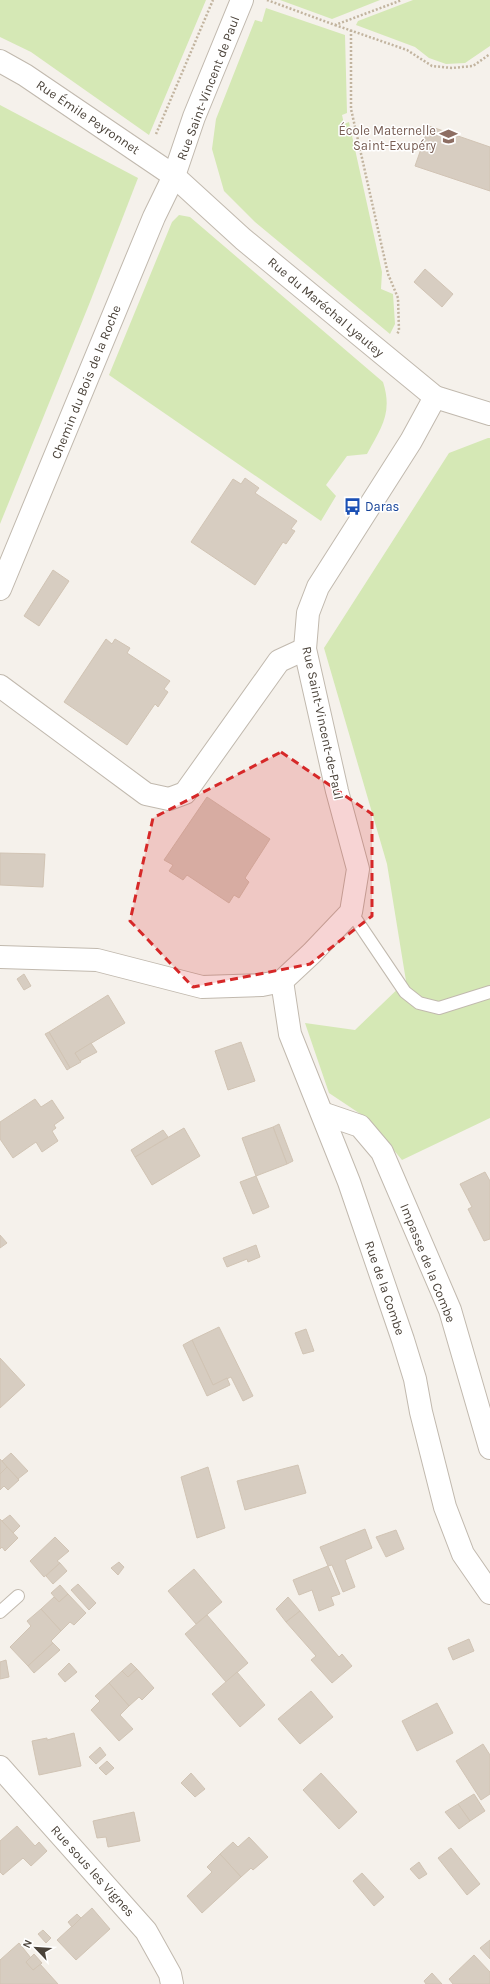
<svg xmlns="http://www.w3.org/2000/svg" width="490" height="1984" viewBox="0 0 490 1984" font-family="Karla,sans-serif">
	<style>
		.green { fill: #d5e8b5 }
		.building { fill: #d7cdc1; stroke: #d1c4b4 }
		.lines { fill: none; stroke-linecap: round; stroke-linejoin: round }
		.service-casing { stroke: #c1b9ae; stroke-width: 14 }
		.minor-casing { stroke: #c1b9ae; stroke-width: 24 }
		.path { stroke: #c2b49f; stroke-width: 2.5; stroke-dasharray: 2 2; stroke-linecap: butt }
		.service { stroke: #fff; stroke-width: 12 }
		.minor { stroke: #fff; stroke-width: 22 }
		.marked { fill: #d62828; fill-opacity: 0.2; stroke: #d62828; stroke-width: 3; stroke-dasharray: 8 5; stroke-linejoin: round }
		.labels { text-anchor: middle; dominant-baseline: central; stroke-width: 3; stroke-linejoin: round; paint-order: stroke }
		.street-label { font-size: 13px; fill: #4a4239; stroke: #fff }
		.education-label { font-size: 13px; fill: #785e54; stroke: #fff; text-anchor: end }
		.transit-label { font-size: 13px; fill: #164399; stroke: #fff; text-anchor: start }
	</style>
	<rect width="100%" height="100%" fill="#f5f1eb"/>
	<g class="green">
		<polygon points="0,0 206,0 149,135 31,52 0,37"/>
		<polygon points="280,0 380,0 332,19"/>
		<polygon points="413,0 490,0 490,46 465,63 446,64 429,58 415,47 356,25 358,21"/>
		<polygon points="266,8 345,35 347,113 342,115 344,124 349,122 382,272 381,289 393,294 395,324 390,334 255,222 224,191 212,149 216,119 255,20 262,22"/>
		<polygon points="0,105 138,178 90,302 0,524"/>
		<path d="M179,215l11,2 193,165c10,31 -2,46 -16,72l-20,2 -21,29 10,11 -15,25 -212,-146 63,-153z"/>
		<polygon points="488,438 490,438 490,1118 402,1160 368,1119 329,1093 305,1023 355,1030 406,981 387,864 324,648 449,453"/>
	</g>
	<g class="building">
		<polygon points="429,126 490,147 490,191 415,166"/>
		<polygon points="425,269 453,294 442,307 414,282"/>
		<polygon points="245,478 259,488 255,493 297,521 291,529 295,531 286,544 283,542 255,585 191,542 233,479 241,484"/>
		<polygon points="53,570 69,581 39,626 24,616"/>
		<polygon points="106,639 112,644 115,639 130,648 127,653 170,681 164,689 168,692 158,707 155,704 127,745 64,702"/>
		<polygon points="207,797 270,839 245,878 249,882 239,898 234,895 229,903 187,875 183,880 169,871 173,865 164,860"/>
		<polygon points="0,853 45,854 43,887 0,885"/>
		<polygon points="24,974 31,986 24,990 17,979"/>
		<polygon points="108,995 125,1023 75,1053 81,1062 70,1068 49,1032"/>
		<polygon points="49,1032 70,1068 67,1070 45,1034"/>
		<polygon points="241,1042 255,1081 228,1090 215,1051"/>
		<polygon points="91,1043 97,1052 80,1061 75,1053"/>
		<polygon points="35,1099 41,1107 52,1100 64,1118 54,1125 56,1128 52,1131 58,1141 42,1152 36,1142 13,1158 0,1139 0,1122"/>
		<polygon points="279,1124 293,1161 287,1164 273,1127"/>
		<polygon points="273,1127 287,1164 256,1176 242,1138"/>
		<polygon points="184,1128 200,1156 152,1185 135,1157"/>
		<polygon points="163,1130 168,1137 135,1157 131,1150"/>
		<polygon points="485,1172 490,1181 490,1239 484,1241 468,1209 472,1207 460,1184"/>
		<polygon points="256,1176 269,1207 253,1214 240,1182"/>
		<polygon points="0,1235 7,1243 0,1248"/>
		<polygon points="256,1245 260,1257 248,1262 247,1259 227,1267 223,1258"/>
		<polygon points="219,1327 253,1396 243,1401 231,1377 213,1385 192,1340"/>
		<polygon points="306,1329 314,1351 303,1354 295,1333"/>
		<polygon points="192,1340 213,1385 227,1378 230,1385 207,1396 183,1345"/>
		<polygon points="0,1358 25,1385 0,1408"/>
		<polygon points="11,1453 28,1471 18,1479 2,1461"/>
		<polygon points="0,1459 7,1467 0,1474"/>
		<polygon points="298,1465 306,1493 245,1510 237,1481"/>
		<polygon points="7,1467 19,1480 8,1490 4,1486 0,1490 0,1474"/>
		<polygon points="208,1467 225,1528 197,1538 181,1477"/>
		<polygon points="10,1515 20,1526 13,1533 2,1521"/>
		<polygon points="0,1519 18,1538 5,1551 2,1547 0,1549"/>
		<polygon points="365,1529 372,1548 345,1560 355,1587 343,1592 332,1565 328,1566 320,1547"/>
		<polygon points="396,1530 404,1549 386,1557 376,1537"/>
		<polygon points="55,1537 69,1551 57,1561 60,1563 44,1577 30,1561"/>
		<polygon points="119,1562 124,1567 118,1575 111,1568"/>
		<polygon points="60,1563 67,1571 53,1584 46,1576"/>
		<polygon points="328,1566 340,1594 331,1597 334,1605 319,1611 312,1590 299,1595 293,1580"/>
		<polygon points="194,1569 222,1602 196,1624 168,1591"/>
		<polygon points="78,1584 96,1603 89,1610 71,1590"/>
		<polygon points="60,1585 68,1594 59,1602 51,1593"/>
		<polygon points="68,1594 86,1613 74,1625 70,1622 61,1631 41,1609 54,1597 59,1602"/>
		<polygon points="288,1597 300,1611 286,1622 276,1609"/>
		<polygon points="41,1609 61,1631 51,1641 53,1643 28,1666 10,1647 31,1626 27,1621"/>
		<polygon points="300,1611 339,1657 342,1654 352,1666 332,1683 311,1660 316,1656 286,1622"/>
		<polygon points="207,1615 248,1663 226,1682 185,1634"/>
		<polygon points="469,1639 474,1651 453,1660 448,1648"/>
		<polygon points="53,1643 60,1650 34,1673 28,1666"/>
		<polygon points="6,1660 9,1677 0,1679 0,1662"/>
		<polygon points="69,1663 77,1672 65,1682 58,1674"/>
		<polygon points="131,1663 137,1669 128,1677 122,1671"/>
		<polygon points="137,1669 154,1688 142,1700 139,1697 129,1706 109,1683 122,1671 128,1677"/>
		<polygon points="237,1672 265,1705 240,1727 212,1694"/>
		<polygon points="109,1683 129,1706 120,1715 133,1729 119,1741 91,1710 100,1701 95,1696"/>
		<polygon points="311,1691 333,1717 300,1744 278,1719"/>
		<polygon points="437,1703 453,1733 417,1751 402,1721"/>
		<polygon points="74,1733 81,1766 39,1775 32,1741 47,1738 47,1740"/>
		<polygon points="483,1744 490,1755 490,1794 481,1800 456,1761"/>
		<polygon points="100,1747 106,1755 96,1764 89,1757"/>
		<polygon points="107,1761 114,1768 106,1775 99,1768"/>
		<polygon points="191,1773 205,1789 195,1797 181,1783"/>
		<polygon points="321,1773 357,1812 339,1829 303,1790"/>
		<polygon points="474,1794 485,1811 470,1821 458,1804"/>
		<polygon points="458,1804 470,1821 459,1829 445,1812"/>
		<polygon points="134,1812 140,1841 108,1847 106,1837 97,1838 93,1821"/>
		<polygon points="17,1826 35,1846 39,1842 47,1851 31,1866 23,1858 3,1875 0,1872 0,1841"/>
		<polygon points="249,1837 268,1857 253,1870 251,1868 241,1877 220,1854 233,1842 238,1847"/>
		<polygon points="451,1848 480,1884 467,1895 438,1858"/>
		<polygon points="220,1854 241,1877 202,1913 187,1896 212,1872 207,1867"/>
		<polygon points="419,1862 427,1874 419,1879 410,1869"/>
		<polygon points="362,1873 384,1897 374,1906 353,1881"/>
		<polygon points="92,1908 110,1929 76,1960 57,1940"/>
		<polygon points="77,1914 81,1918 72,1927 68,1922"/>
		<polygon points="43,1930 51,1938 46,1943 38,1934"/>
		<polygon points="490,1940 490,1959 480,1948"/>
		<polygon points="19,1943 31,1958 26,1962 33,1970 40,1964 58,1984 0,1984 0,1960"/>
		<polygon points="34,1954 42,1963 33,1970 26,1962"/>
		<polygon points="474,1955 490,1972 490,1984 453,1984 449,1979"/>
		<polygon points="432,1973 442,1984 426,1984 424,1981"/>
	</g>
	<g class="lines">
		<defs>
			<g id="service">
				<polyline points="351,912 405,992 419,1003 439,1008 490,992"/>
				<polyline points="0,1612 18,1596"/>
			</g>
			<g id="minor">
				<polyline points="0,61 25,75 174,176 243,239 435,397 490,414"/>
				<polyline points="0,589 154,217 174,176 194,117 242,0"/>
				<polyline points="0,686 146,794 169,799 185,793 279,661 305,649"/>
				<polyline points="0,957 97,960 202,987 262,985 282,981 312,953 351,912 358,869 337,791 305,649 308,613 318,587 411,441 435,397"/>
				<polyline points="282,981 290,1034 349,1182 403,1340 415,1379 421,1412 445,1507 463,1554 490,1593"/>
				<polyline points="322,1113 360,1126 382,1152 450,1310 490,1448"/>
				<polyline points="0,1767 146,1931 170,1974 172,1984"/>
			</g>
		</defs>
		<use href="#service" class="service-casing"/>
		<use href="#minor" class="minor-casing"/>
		<g class="path">
			<polyline points="267,0 335,25 402,0"/>
			<polyline points="335,25 407,50 432,66 452,68 473,66 490,54"/>
			<polyline points="351,30 351,109 388,274 398,298 399,331 397,334"/>
			<polyline points="156,134 213,0"/>
		</g>
		<use href="#service" class="service"/>
		<use href="#minor" class="minor"/>
	</g>
	<path class="marked" d="M281,752l91,62v102l-62,48 -117,23 -63,-66 23,-103z"/>
	<defs>
		<symbol id="school-bare" viewBox="-9 -9 18 18"><path d="M0-5L7-2L0 1L-7-2ZM-4 1L0 2.5L4 1V4Q0 6-4 4Z" fill="#8d6e63" stroke="#fff" stroke-width="2.5" paint-order="stroke"/></symbol>
		<symbol id="bus-bare" viewBox="-9 -9 18 18"><path d="M-5-6H5V4H4V6H2V4H-2V6H-4V4H-5ZM-3.5-4V0h7V-4ZM-3.5 1.2v1.5H-2V1.2ZM2 1.2v1.5H3.5V1.2Z" fill="#1a4fb4" stroke="#fff" stroke-width="2.5" paint-order="stroke"/></symbol>
	</defs>
	<g fill-rule="evenodd">
		<use href="#school-bare" x="436" y="124" width="25" height="25"/>
		<use href="#bus-bare" x="340" y="494" width="25" height="25"/>
	</g>
	<g class="labels">
		<g class="street-label">
			<text transform="translate(208 88) rotate(-69)">Rue Saint-Vincent de Paul</text>
			<text transform="translate(88 117) rotate(34)">Rue Émile Peyronnet</text>
			<text transform="translate(326 307) rotate(40)">Rue du Maréchal Lyautey</text>
			<text transform="translate(86 382) rotate(-68)">Chemin du Bois de la Roche</text>
			<text transform="translate(323 723) rotate(78)">Rue Saint-Vincent-de-Paul</text>
			<text transform="translate(428 1263) rotate(68)">Impasse de la Combe</text>
			<text transform="translate(385 1288) rotate(71)">Rue de la Combe</text>
			<text transform="translate(93 1871) rotate(48)">Rue sous les Vignes</text>
		</g>
		<g class="education-label">
			<text x="436" y="130">École Maternelle<tspan x="436" dy="15">Saint-Exupéry</tspan></text>
		</g>
		<g class="transit-label">
			<text x="365" y="506">Daras</text>
		</g>
	</g>
	<g transform="translate(36 1948) rotate(295)" stroke="#ffffff" stroke-width="3" paint-order="stroke">
	<path d="M0-3L7 15L0 10L-7 15Z" fill="#4a4239"/>
	<text y="-6" font-size="11" font-weight="bold" text-anchor="middle" fill="#4a4239">N</text>
	</g>
</svg>
